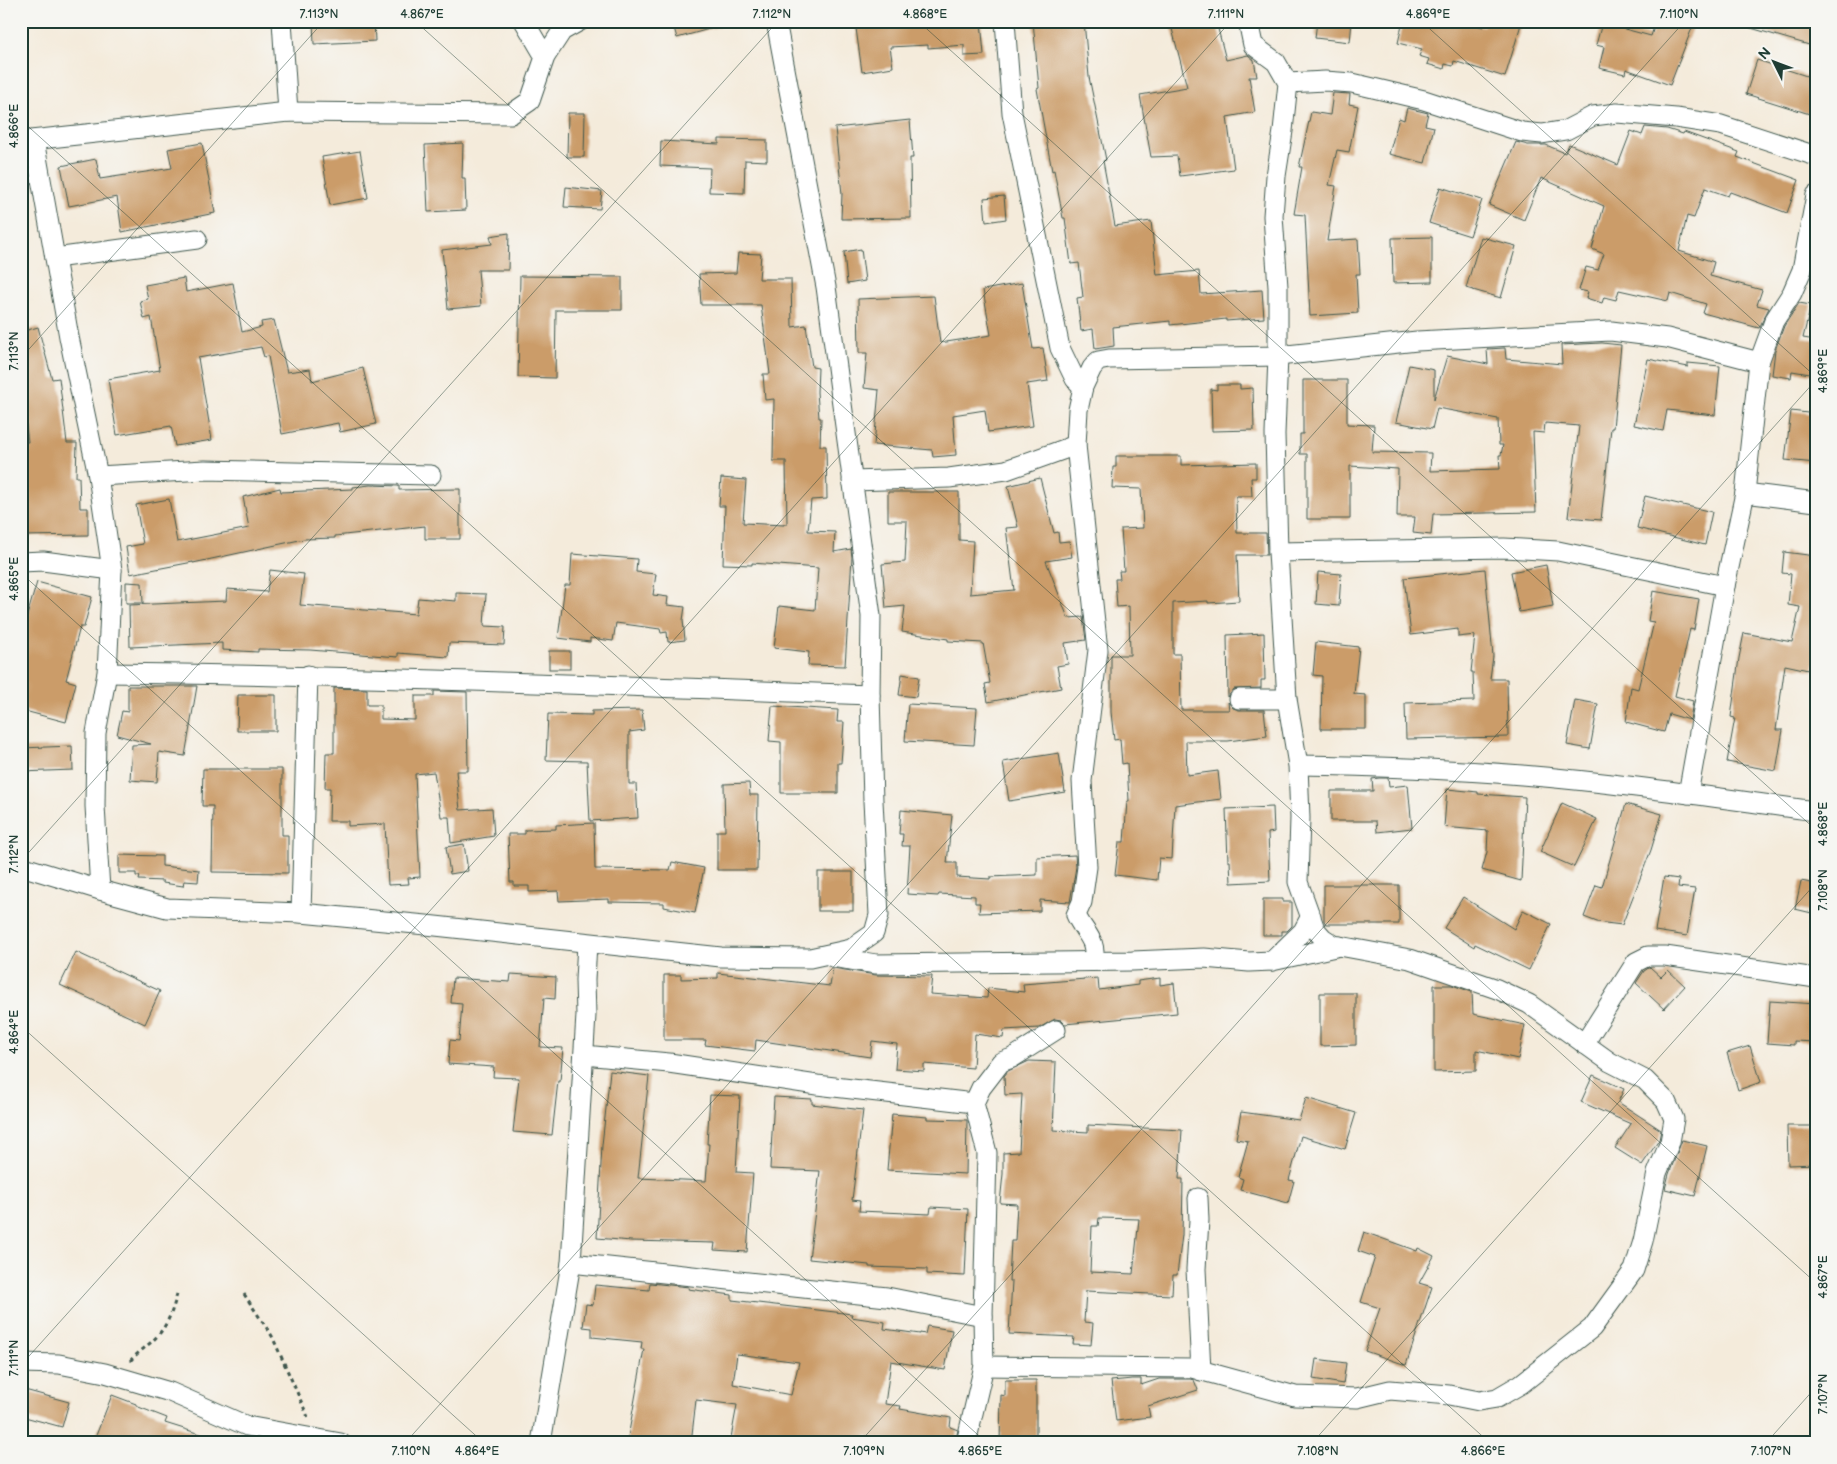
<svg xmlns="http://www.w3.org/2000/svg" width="1837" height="1464" viewBox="0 0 1837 1464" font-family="'Balsamiq Sans',sans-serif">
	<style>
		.building { fill: #cb9c69; fill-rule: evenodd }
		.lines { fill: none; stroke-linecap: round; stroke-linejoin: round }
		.street-casing { stroke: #3f574d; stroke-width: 21 }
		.path { stroke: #3f574d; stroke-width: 3; stroke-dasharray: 4 4; stroke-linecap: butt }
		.street { stroke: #fff; stroke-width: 19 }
		.ticks { fill: none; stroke: #1f3d34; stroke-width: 1; stroke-opacity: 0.45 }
		.neatline { fill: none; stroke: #1f3d34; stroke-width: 2 }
		.ticks-label { font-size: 12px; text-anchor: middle; fill: #1f3d34 }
	</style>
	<rect width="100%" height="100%" fill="#f6f6f2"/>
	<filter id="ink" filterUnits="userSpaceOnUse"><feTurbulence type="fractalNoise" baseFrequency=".02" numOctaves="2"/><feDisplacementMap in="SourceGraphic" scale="10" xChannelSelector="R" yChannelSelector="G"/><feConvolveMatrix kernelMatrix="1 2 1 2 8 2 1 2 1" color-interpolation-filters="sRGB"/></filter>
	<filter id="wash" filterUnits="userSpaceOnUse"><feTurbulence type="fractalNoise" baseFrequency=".0096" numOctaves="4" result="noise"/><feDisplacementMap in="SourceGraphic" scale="20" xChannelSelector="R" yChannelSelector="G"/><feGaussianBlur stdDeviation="1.12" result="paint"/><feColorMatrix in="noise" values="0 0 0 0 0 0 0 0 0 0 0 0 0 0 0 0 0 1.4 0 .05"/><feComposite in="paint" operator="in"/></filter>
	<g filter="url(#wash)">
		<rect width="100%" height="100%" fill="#f4ebdb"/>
		<g id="blocks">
			<g class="building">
				<polygon points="313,21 374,21 375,41 314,44"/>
				<polygon points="672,21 719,21 720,26 677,38"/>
				<polygon points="855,21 981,21 984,55 964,56 964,45 928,48 928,45 890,47 893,67 862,72"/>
				<polygon points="1033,21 1084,21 1089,77 1106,160 1103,161 1115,226 1151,221 1157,275 1199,271 1201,294 1262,290 1264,318 1226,321 1226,319 1170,325 1170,321 1113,327 1114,346 1095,349 1093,329 1081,331 1077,298 1083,297 1079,263 1071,264 1065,218 1063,218 1054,170 1052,171 1037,89 1039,88"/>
				<polygon points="1170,21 1216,21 1226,60 1248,55 1254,60 1257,77 1249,77 1255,112 1227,117 1234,169 1180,176 1177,156 1151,157 1140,95 1187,87"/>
				<polygon points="1317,21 1352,21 1350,42 1315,38"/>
				<polygon points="1403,21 1463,21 1483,27 1485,21 1522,21 1505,77 1454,61 1453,66 1445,64 1444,69 1427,64 1429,59 1419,56 1422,49 1398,43"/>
				<polygon points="1656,21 1675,21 1692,28 1670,85 1626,69 1625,74 1599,68 1604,47 1596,45 1602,23 1651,36"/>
				<polygon points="1744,21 1816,21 1816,47 1744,26"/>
				<polygon points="1757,60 1816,79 1816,116 1746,94"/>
				<polygon points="1333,93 1350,94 1349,104 1358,106 1349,152 1337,150 1329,185 1336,186 1327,241 1358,239 1360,274 1356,274 1358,313 1310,316 1305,215 1294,214 1302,167 1299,167 1311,112 1330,115"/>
				<polygon points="1407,108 1428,113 1425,125 1434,127 1425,163 1389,154 1399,118 1404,120"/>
				<polygon points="568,113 585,113 584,157 567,157"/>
				<polygon points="910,120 913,158 910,158 911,218 841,219 842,194 835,128"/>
				<polygon points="1645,127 1667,129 1683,134 1684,132 1739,152 1737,157 1799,180 1787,213 1730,192 1728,196 1705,188 1694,218 1687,216 1679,251 1714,262 1710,276 1762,290 1757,305 1769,308 1759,328 1703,313 1706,304 1670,293 1668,301 1619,290 1616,300 1604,297 1602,303 1586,298 1588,292 1579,290 1586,267 1598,270 1604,254 1592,249 1604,206 1541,178 1524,220 1489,205 1516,142 1528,145 1546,145 1565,153 1569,144 1618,165 1631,131 1642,135"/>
				<polygon points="719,139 767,140 767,161 745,160 744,193 709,192 710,168 660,166 661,141 719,144"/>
				<polygon points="202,143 215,213 122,232 117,197 69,206 61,166 96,159 100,179 172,168 168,149"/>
				<polygon points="463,143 462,178 465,178 466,210 428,212 425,145"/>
				<polygon points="360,151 368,198 330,205 322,157"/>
				<polygon points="566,187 602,191 600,209 564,207"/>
				<polygon points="1440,187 1482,200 1470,236 1429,223"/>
				<polygon points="1004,196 1006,219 986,222 984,198"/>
				<polygon points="509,233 508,270 478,270 481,306 448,309 442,250 492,244 490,236"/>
				<polygon points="1432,237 1432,282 1393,283 1392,238"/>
				<polygon points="1481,237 1516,246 1501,298 1466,288"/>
				<polygon points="861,249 865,281 847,284 844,252"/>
				<polygon points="738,253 761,254 759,279 791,279 792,327 806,325 812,367 818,368 817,392 819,418 821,418 820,446 826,446 827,499 811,500 808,531 835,532 834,552 851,549 852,557 845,666 808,665 809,652 774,648 779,606 815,610 818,568 752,563 752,565 723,564 725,506 719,506 721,478 746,480 743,523 784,525 784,524 787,524 786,461 773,461 774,399 765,400 763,374 770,374 761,305 701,305 699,274 736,273"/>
				<polygon points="520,276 622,277 622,310 556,310 555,378 518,377"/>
				<polygon points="184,278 186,292 233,283 242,332 262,327 261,322 274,320 287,372 310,369 312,381 363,368 376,424 340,432 338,423 282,434 268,356 264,357 261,347 198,358 212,440 175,446 171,426 117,435 108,379 160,370 151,317 144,319 140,301 148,299 145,285"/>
				<polygon points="1022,283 1033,349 1043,348 1048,381 1027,384 1033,426 988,432 985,410 953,415 956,455 933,457 932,450 874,445 879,390 864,388 867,353 859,353 858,299 934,296 940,343 991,335 983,290"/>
				<polygon points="1799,303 1811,305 1803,338 1816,340 1816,375 1792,371 1791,378 1772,375 1775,350 1784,326"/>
				<polygon points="38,327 52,379 59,378 67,443 77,443 76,477 79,477 80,508 88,508 88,535 21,536 21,442 28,442 21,385 21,332"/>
				<polygon points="1602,343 1621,345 1613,428 1611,428 1601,520 1568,517 1579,426 1545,423 1544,433 1533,432 1536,512 1433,514 1431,535 1413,533 1415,517 1397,517 1398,469 1350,466 1350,519 1307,519 1307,454 1300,454 1300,434 1303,434 1303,380 1347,380 1347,424 1374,425 1372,452 1431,453 1430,471 1500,469 1499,455 1501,455 1503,445 1499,445 1498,419 1437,408 1432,429 1396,422 1409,365 1434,370 1434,399 1447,356 1488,364 1487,349 1505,348 1506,359 1562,364 1561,345"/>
				<polygon points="1648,359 1688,367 1688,363 1720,366 1715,415 1667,410 1663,431 1634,425"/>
				<polygon points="1217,385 1240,385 1240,389 1253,388 1254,430 1212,431 1211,389 1217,390"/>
				<polygon points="1791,411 1816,414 1816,463 1785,460"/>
				<polygon points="1116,456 1181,456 1181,465 1256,463 1256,478 1251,478 1252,496 1236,496 1237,533 1266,533 1267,555 1237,555 1239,601 1208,603 1208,601 1173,603 1173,654 1180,654 1181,710 1229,710 1228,702 1233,708 1239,710 1264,710 1267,736 1228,741 1186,741 1187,775 1218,771 1221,799 1175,805 1172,859 1159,858 1157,880 1115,875 1119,842 1124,842 1127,801 1129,801 1127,763 1122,764 1120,739 1114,740 1111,712 1111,655 1130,655 1129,606 1117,607 1115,579 1120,579 1119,571 1124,571 1121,529 1143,528 1141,489 1112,488 1113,467 1116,467"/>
				<polygon points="1040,478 1054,533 1058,532 1059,542 1069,541 1072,557 1046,561 1068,618 1083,617 1086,640 1065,643 1068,664 1057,666 1061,688 988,702 985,684 990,683 983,643 948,641 948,639 902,632 905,606 886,608 882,564 905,562 907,521 888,521 888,492 959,492 959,540 973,541 970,594 1014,590 1006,528 1018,527 1008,486"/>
				<polygon points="370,485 399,486 399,490 460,489 460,539 425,539 425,526 335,536 335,538 304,539 193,563 193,562 130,574 126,547 143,544 136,505 169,499 177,542 249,528 243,497 280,488 281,492 353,489 353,487"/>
				<polygon points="1645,496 1712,512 1705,545 1637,528"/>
				<polygon points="1784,552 1816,556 1816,658 1813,671 1785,665 1776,730 1783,730 1776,771 1727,762 1735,718 1731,717 1739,658 1744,633 1792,642 1800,607 1788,605 1791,574 1782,573"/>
				<polygon points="572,554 637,559 636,572 656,574 653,595 668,597 667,605 685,607 683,620 685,640 668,642 667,632 661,633 660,629 616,623 613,641 590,638 590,642 558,638 565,585 570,585"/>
				<polygon points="1546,565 1553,606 1519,612 1511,572"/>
				<polygon points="1485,569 1493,656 1490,679 1507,679 1508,737 1406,739 1405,703 1474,701 1473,672 1471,672 1475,635 1458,637 1458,629 1411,635 1404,578"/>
				<polygon points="270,570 304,574 300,605 416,614 418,598 456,601 456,593 486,594 484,626 505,627 504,645 449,643 448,657 398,653 398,657 310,650 258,649 258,652 222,650 222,643 130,647 129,605 226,601 227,589 267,592"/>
				<polygon points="1318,572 1341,574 1339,606 1316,604"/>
				<polygon points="37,582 92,597 84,627 80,627 66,680 76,683 66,722 21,710 21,625 24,626"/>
				<polygon points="126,582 142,583 143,603 126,603"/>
				<polygon points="1653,591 1699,599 1694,630 1690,629 1675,696 1693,701 1690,720 1669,714 1664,732 1626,722 1631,687 1638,689 1654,622 1648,621"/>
				<polygon points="1264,633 1265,680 1261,680 1261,688 1234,689 1228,697 1227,635"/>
				<polygon points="1316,642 1359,647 1354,694 1366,695 1366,729 1321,729 1322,676 1313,675"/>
				<rect x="549" y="651" width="21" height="18"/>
				<polygon points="902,674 919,677 916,697 899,695"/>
				<polygon points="128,686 197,686 185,756 159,752 157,782 130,780 132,745 151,744 117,735 122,711 128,712"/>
				<polygon points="334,688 367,689 367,705 381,705 381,719 415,720 415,696 434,696 434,691 467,692 468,771 456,771 460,810 492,808 494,836 451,843 449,817 441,817 434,772 415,774 420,877 408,878 409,884 388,885 385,824 348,826 348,821 329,821 330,788 325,788 326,753 334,753"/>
				<polygon points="238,695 276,695 276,731 237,731"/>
				<polygon points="1575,700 1598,704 1590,749 1567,745"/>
				<polygon points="908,704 977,708 974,745 905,741"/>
				<polygon points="772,706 838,710 837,722 844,722 841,763 838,763 838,793 781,793 781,742 769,741"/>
				<polygon points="642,710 644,730 629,732 629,784 636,784 638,818 590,821 587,761 546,760 548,714 592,715 592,711"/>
				<polygon points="72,746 73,770 21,772 21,748"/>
				<polygon points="1059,753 1065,792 1009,801 1003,762"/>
				<polygon points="203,769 282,769 282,835 288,835 288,873 212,872 213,806 202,806"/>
				<polygon points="1379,778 1388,778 1389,787 1408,785 1412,828 1377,832 1376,821 1331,821 1331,791 1373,791 1372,779"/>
				<polygon points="749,783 750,795 758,795 757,870 717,870 717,831 725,831 724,784"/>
				<polygon points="1447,789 1478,792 1478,794 1525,797 1521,881 1482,870 1487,852 1488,831 1444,827"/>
				<polygon points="1562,803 1597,819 1574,867 1540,852"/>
				<polygon points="1626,804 1662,814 1651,850 1622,925 1597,922 1584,917 1596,885 1602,887"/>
				<polygon points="1273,807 1274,832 1268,833 1270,881 1231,883 1230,861 1228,861 1226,809"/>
				<polygon points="901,810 952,815 947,863 957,863 957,877 990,879 990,877 1037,875 1037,857 1075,855 1076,867 1070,902 1040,900 1040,911 979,913 980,903 975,903 975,896 939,894 938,896 907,894 910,846 902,846 903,834 899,834"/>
				<polygon points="594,823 595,869 670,870 672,862 704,868 695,913 664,907 664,903 609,902 609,899 559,901 558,891 529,892 529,886 514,886 514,882 510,882 508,834 525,834 525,830 556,829 556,825"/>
				<polygon points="464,844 468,871 450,874 446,847"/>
				<polygon points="119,855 162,856 162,866 199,870 198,882 184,881 183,886 163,883 163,881 139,880 140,876 136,876 136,873 119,873"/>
				<rect x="818" y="872" width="35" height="39"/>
				<polygon points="1664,877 1679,879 1678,887 1695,889 1687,936 1655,931"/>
				<polygon points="1801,881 1816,884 1816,914 1795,909"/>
				<polygon points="1324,885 1399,885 1399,924 1326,924 1324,921"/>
				<polygon points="1463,897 1514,929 1523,910 1551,924 1529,970 1475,944 1474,947 1444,928"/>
				<polygon points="1263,899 1283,899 1283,902 1292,902 1292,926 1287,931 1282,931 1282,935 1263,935"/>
				<polygon points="76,952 160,991 145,1024 60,985"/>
				<polygon points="1650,967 1661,977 1668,970 1685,986 1664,1009 1636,983 1644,971"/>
				<polygon points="833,968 876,975 932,976 930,994 987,998 988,988 1024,992 1023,984 1098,978 1099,990 1138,985 1138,981 1160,978 1160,985 1174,983 1177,1013 1065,1024 1061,1020 1055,1019 1039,1028 1004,1030 1003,1038 975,1034 973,1068 924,1064 924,1071 895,1069 897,1044 872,1041 870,1057 756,1040 755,1051 705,1045 706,1040 664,1040 664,975 681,975 681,979 718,978 718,973 830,986"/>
				<polygon points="511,974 556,977 555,999 544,998 540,1047 563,1048 560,1081 558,1081 552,1135 513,1132 519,1078 493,1077 494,1067 448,1064 450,1040 459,1041 462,1004 451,1003 453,978 510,982"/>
				<polygon points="1434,985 1452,985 1472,992 1473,1014 1525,1025 1518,1059 1476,1050 1476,1071 1434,1072"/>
				<polygon points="1320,993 1356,993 1356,1045 1320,1046"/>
				<polygon points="1770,1001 1816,1004 1816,1042 1794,1041 1794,1045 1767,1043"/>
				<polygon points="1750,1046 1761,1082 1738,1090 1727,1053"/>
				<path d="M1029,1061l27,1 -3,68 35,2v-7l94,5 -3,49h4l-1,56 -5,40h-4l-1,20 -86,-4 -2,31 9,1 -2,22 -18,-1 1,-7 -65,-3 3,-53h-3l2,-40h4l2,-37 -17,-1 3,-29v-21l16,-1 3,-58 -17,1 -1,-19 4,-5zM1099,1218l40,1 -6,55 -43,-2 2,-46h6z"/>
				<polygon points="610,1071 649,1076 638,1178 706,1181 709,1144 707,1144 710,1095 740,1096 736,1172 753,1173 747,1252 714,1250 715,1243 631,1241 597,1238 602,1145"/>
				<polygon points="1593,1075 1624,1089 1618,1102 1661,1130 1659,1140 1642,1165 1615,1148 1631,1124 1581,1102"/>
				<polygon points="774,1097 812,1099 812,1104 863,1110 852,1200 860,1201 859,1211 930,1214 931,1207 968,1209 965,1276 927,1274 927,1269 869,1267 869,1265 809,1259 820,1171 770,1169"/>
				<polygon points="1306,1098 1356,1113 1345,1149 1301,1136 1289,1180 1294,1181 1288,1203 1240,1190 1243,1179 1238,1177 1248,1141 1236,1139 1241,1112 1299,1120"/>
				<polygon points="892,1114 927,1117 927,1119 967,1120 966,1174 887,1170"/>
				<polygon points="1787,1126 1816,1126 1816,1164 1788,1165"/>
				<polygon points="1682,1140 1707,1146 1695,1196 1665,1189 1669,1174"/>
				<polygon points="1364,1232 1417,1251 1418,1248 1434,1256 1419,1283 1432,1287 1406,1365 1365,1351 1380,1308 1361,1302 1375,1257 1358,1251"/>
				<path d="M650,1283l39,4 -1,2 44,6v5l120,14 -1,3 34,5 -1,7 36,5v-1l5,1 2,-8 25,4 -7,40 -54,-9 -6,43 16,2 -1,3 51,9 -1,9 8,3 -3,13h-58v-2l-32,-5 -1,7h-134l7,-38 -41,-5 -5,43h-64l17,-94h-3l1,-7 -50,-5v-9l-9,-1 3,-23 7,1 2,-20 54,5zM737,1354l62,8 -8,33 -58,-11z"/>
				<polygon points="1316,1359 1346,1363 1343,1384 1313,1379"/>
				<polygon points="1132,1379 1141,1379 1141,1385 1159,1379 1190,1379 1194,1380 1198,1390 1148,1406 1150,1417 1116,1421 1111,1381"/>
				<polygon points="1005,1380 1036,1380 1036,1443 1000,1443 1001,1395 1005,1396"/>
				<polygon points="21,1389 69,1402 62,1427 21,1416"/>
				<polygon points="112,1395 136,1404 136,1406 167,1418 165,1423 216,1439 215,1443 93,1443"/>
			</g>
		</g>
	</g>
	<g filter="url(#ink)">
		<use href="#blocks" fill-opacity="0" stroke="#3f574d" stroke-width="1"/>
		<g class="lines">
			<defs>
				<g id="street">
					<polyline points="282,21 288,112"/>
					<polyline points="524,21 545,57"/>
					<polyline points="1005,21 1012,113 1060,348 1075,379 1083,387"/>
					<polyline points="1288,83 1325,81 1352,83 1424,100 1522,132 1542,134 1566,130 1593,116 1617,113 1676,118 1721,125 1816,156"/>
					<polyline points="34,140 69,337 98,476 112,570 107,673 96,733 95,806 100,890"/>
					<polyline points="22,141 288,112 511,114 530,101 545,57 562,31 580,21"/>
					<polyline points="55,258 197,239"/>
					<polyline points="98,476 205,470 431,475"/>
					<polyline points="852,481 949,478 1006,470 1076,445"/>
					<polyline points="1745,493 1816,502"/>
					<polyline points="1278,552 1504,548 1558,551 1725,586"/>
					<polyline points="21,562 43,561 112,570"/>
					<path d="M107,673c254,3 509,12 763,22"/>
					<polyline points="1239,699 1287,699"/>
					<path d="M1298,765c75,1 150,4 224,10 98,8 196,23 294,36"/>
					<polyline points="1688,794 1725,586 1745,493 1759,362 1774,321 1792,293 1802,270 1816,195"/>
					<polyline points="21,866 100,890 167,908 301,913 426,925 721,957 810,958 851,949 874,933 879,915 873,801 870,695 871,616 826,287 776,21"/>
					<polyline points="301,913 308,675"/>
					<polyline points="832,957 876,964 1132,961 1204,958 1249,962 1272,961 1340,946"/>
					<path d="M1093,961c5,-21 -9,-28 -17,-46l6,-13 5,-35 -5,-86 16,-131 -22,-205 2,-35 5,-23 9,-19 6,-7 11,-2 169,-3 139,-15 194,-10 56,7 92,24"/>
					<polyline points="1272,961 1303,931 1311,916"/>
					<polyline points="1584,1044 1636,962 1648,956 1665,956 1816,978"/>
					<polyline points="584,1055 669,1063 817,1085 974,1103"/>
					<polyline points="1198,1198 1199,1220 1196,1269 1201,1371"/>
					<polyline points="571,1263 887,1297 983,1316"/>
					<polyline points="21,1363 59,1364 105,1373 170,1392 247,1426 341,1443"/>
					<polyline points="984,1366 1192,1368 1295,1396 1357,1398 1390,1390 1449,1395 1479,1401 1497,1398 1521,1384 1592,1328 1634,1270 1643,1241 1657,1173 1670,1142 1674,1119 1666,1101 1645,1080 1610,1062 1529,1004 1497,989 1410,959 1334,945 1323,938 1315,929 1298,882 1300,818 1298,765 1287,699 1278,552 1275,434 1278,356 1278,287 1273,216 1276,176 1283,131 1288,83 1276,62 1253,45 1248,21"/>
					<polyline points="541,1443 571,1263 586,1015 585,980 587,943"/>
					<polyline points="966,1443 984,1366 983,1316 987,1153 974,1103 981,1088 1001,1062 1012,1058 1056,1030"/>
				</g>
			</defs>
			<use href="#street" class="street-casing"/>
			<g class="path">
				<polyline points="244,1294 272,1336 308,1417"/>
				<path d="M130,1361c9,-10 21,-17 29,-27 10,-12 14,-25 18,-40"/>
			</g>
			<use href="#street" class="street"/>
		</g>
	</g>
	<path class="ticks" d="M415,21l1401,1262M918,21l898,809M1421,21l395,356M21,120l1469,1323M21,358l303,-337M21,573l966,870M21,861l757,-840M21,1026l463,417M21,1365l1210,-1344M405,1443l1280,-1422M859,1443l957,-1063M1312,1443l504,-560M1766,1443l50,-56"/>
	<rect width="1837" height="1464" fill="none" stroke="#f6f6f2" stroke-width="55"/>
	<g transform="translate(1774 62) rotate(312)" stroke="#f6f6f2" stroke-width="4" paint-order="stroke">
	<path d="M0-4L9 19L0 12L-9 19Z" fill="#1f3d34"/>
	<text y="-8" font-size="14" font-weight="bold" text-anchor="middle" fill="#1f3d34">N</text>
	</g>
	<rect x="28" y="28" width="1782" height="1408" class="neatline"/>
	<g class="ticks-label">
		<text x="319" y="18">7.113°N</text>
		<text x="422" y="18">4.867°E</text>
		<text x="772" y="18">7.112°N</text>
		<text x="925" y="18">4.868°E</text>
		<text x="1226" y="18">7.111°N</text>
		<text x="1428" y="18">4.869°E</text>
		<text x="1679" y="18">7.110°N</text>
		<text transform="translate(14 126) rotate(-90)" y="4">4.866°E</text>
		<text transform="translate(14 351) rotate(-90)" y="4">7.113°N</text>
		<text transform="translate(1823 371) rotate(-90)" y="4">4.869°E</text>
		<text transform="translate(14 579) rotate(-90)" y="4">4.865°E</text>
		<text transform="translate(1823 824) rotate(-90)" y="4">4.868°E</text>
		<text transform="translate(14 854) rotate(-90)" y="4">7.112°N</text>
		<text transform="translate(1823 890) rotate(-90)" y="4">7.108°N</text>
		<text transform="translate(14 1032) rotate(-90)" y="4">4.864°E</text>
		<text transform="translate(1823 1277) rotate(-90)" y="4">4.867°E</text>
		<text transform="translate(14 1358) rotate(-90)" y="4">7.111°N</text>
		<text transform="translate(1823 1394) rotate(-90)" y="4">7.107°N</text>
		<text x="411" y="1455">7.110°N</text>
		<text x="477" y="1455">4.864°E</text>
		<text x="864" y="1455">7.109°N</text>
		<text x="980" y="1455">4.865°E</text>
		<text x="1318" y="1455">7.108°N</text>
		<text x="1483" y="1455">4.866°E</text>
		<text x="1771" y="1455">7.107°N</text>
	</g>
</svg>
